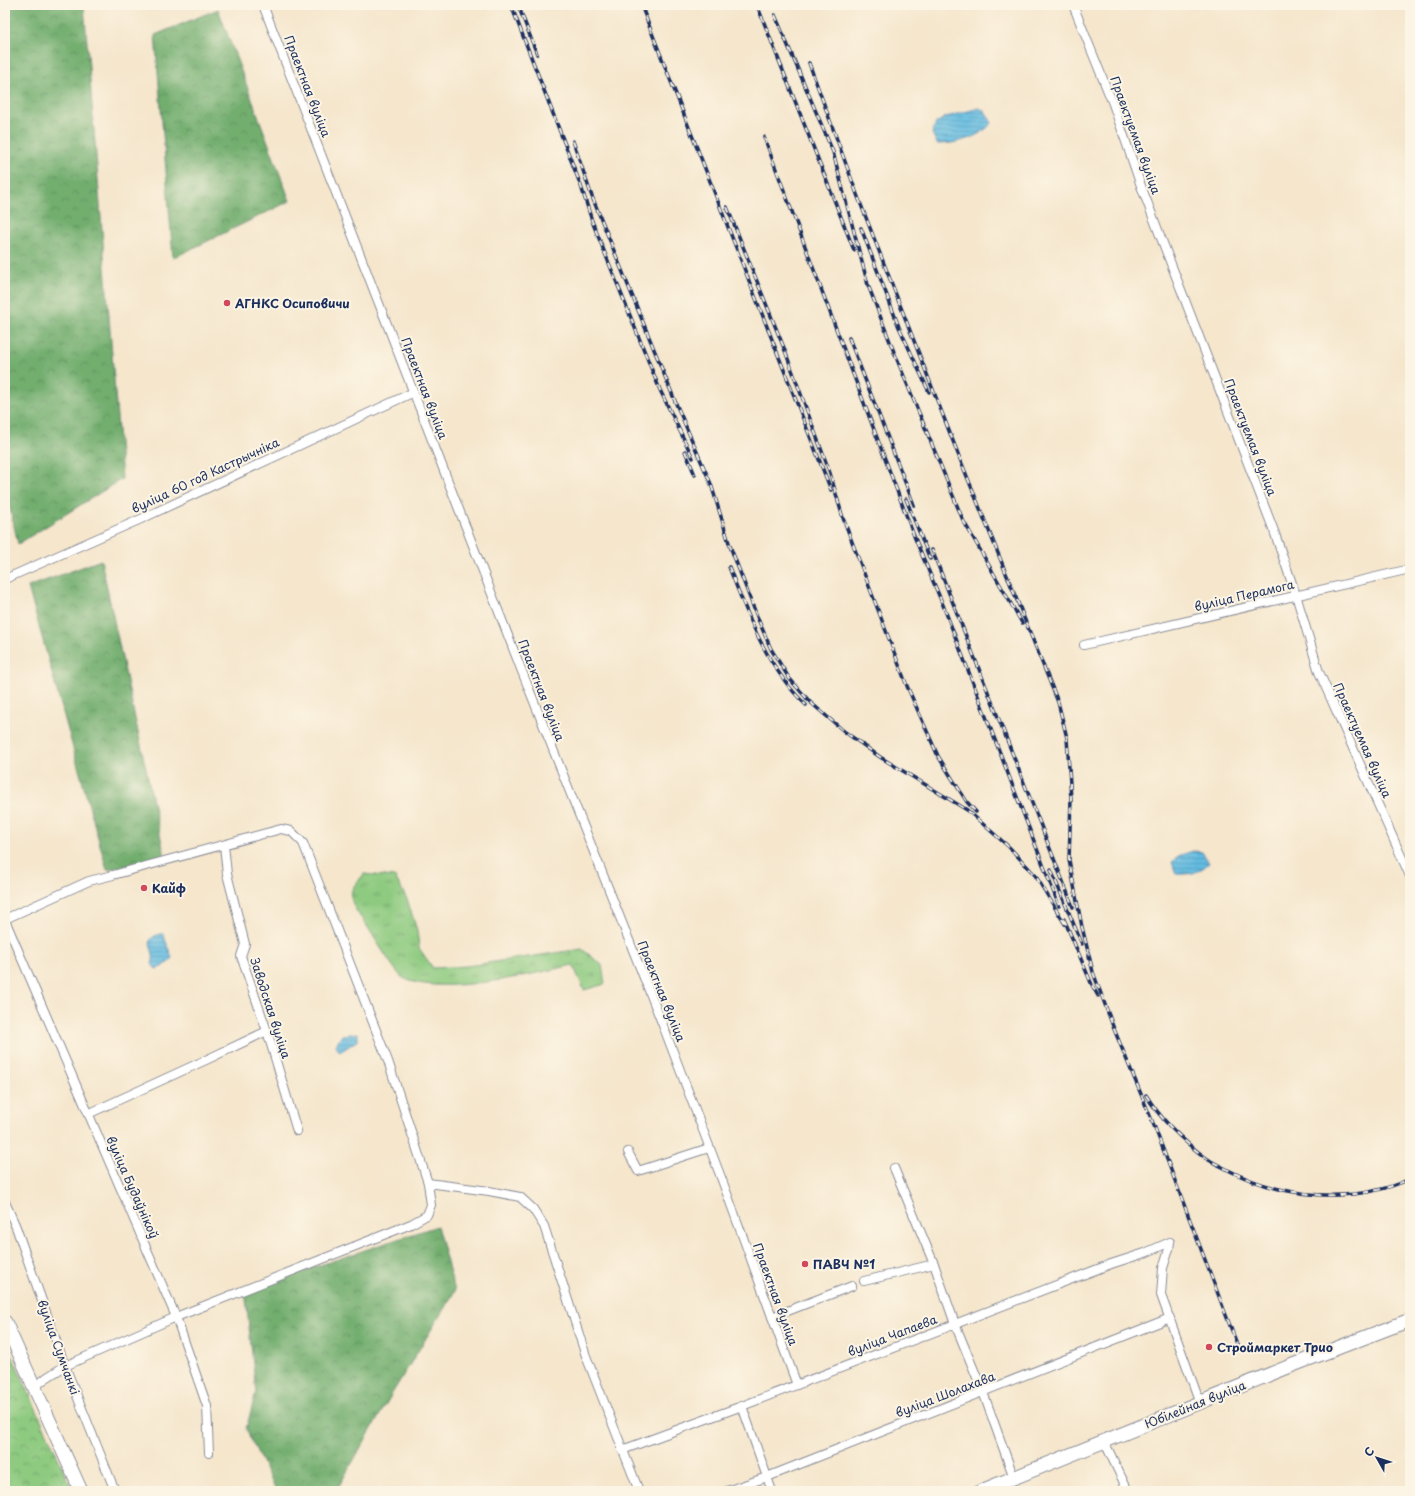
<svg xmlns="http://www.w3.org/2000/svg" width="1415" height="1496" viewBox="0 0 1415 1496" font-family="'Playpen Sans',sans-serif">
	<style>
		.grass { fill: url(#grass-tufts); stroke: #547c6f }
		.forest { fill: url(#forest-crowns); stroke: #466e66 }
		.park { fill: url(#park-crowns); stroke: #547c6f }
		.water { fill: url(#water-rules); stroke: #3f76a0 }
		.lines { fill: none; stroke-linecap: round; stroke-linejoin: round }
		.street-casing { stroke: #888a95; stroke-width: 10 }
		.primary-casing { stroke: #888a95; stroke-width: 15 }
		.street { stroke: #fff; stroke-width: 8 }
		.primary { stroke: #fff; stroke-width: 13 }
		.rail-casing { stroke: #1b2f5e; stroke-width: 3.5 }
		.rail { stroke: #fcf5e5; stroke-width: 2; stroke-dasharray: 6; stroke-linecap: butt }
		.poi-dot { fill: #d1495b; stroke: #fcf5e5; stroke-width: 1.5 }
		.labels { text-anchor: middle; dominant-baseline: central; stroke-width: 4; stroke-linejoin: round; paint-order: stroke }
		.street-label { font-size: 12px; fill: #1b2f5e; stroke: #fcf5e5 }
		.poi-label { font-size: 12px; font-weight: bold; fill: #1b2f5e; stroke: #fcf5e5; text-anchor: start }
	</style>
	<defs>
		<pattern id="grass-tufts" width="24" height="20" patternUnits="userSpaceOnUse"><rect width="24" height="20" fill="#8eca80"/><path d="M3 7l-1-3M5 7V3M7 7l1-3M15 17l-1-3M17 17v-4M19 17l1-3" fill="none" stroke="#73a46c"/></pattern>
		<pattern id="forest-crowns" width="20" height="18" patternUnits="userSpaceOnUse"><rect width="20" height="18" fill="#72ae6e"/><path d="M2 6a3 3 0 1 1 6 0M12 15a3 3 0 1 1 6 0" fill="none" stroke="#5d8e5e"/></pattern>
		<pattern id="park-crowns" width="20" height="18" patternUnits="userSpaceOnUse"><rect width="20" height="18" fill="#8eca80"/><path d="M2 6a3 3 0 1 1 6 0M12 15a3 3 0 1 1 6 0" fill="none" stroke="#73a46c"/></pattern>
		<pattern id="water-rules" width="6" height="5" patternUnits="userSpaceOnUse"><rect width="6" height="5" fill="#63bce1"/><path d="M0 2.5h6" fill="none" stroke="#5199ba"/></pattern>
	</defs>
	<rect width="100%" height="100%" fill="#fcf5e5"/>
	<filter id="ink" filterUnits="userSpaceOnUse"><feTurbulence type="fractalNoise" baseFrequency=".025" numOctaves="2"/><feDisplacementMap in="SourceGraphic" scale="8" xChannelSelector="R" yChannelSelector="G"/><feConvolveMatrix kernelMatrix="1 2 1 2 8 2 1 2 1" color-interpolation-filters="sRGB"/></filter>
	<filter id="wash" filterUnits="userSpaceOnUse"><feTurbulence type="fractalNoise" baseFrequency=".012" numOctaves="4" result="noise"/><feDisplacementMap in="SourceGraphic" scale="16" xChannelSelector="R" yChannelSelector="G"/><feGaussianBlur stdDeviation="0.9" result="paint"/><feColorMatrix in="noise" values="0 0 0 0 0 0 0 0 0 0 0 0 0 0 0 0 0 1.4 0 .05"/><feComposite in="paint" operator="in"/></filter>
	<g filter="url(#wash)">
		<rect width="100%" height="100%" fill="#f5e6cc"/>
		<path class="grass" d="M364,874l31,3 12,22 10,31 2,18 14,20 34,-2 115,-17 20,16 3,19 -21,6 -11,-25c-40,9 -133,32 -170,13 -6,-3 -31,-44 -36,-52 -7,-10 -21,-26 -14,-38 3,-5 8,-10 11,-14z"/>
		<g class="forest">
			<polygon points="5,5 84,5 122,479 18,544 5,486"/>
			<polygon points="218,9 290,201 173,258 155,35"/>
			<polygon points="101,560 165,857 107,870 28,587"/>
			<polygon points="437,1226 455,1291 393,1392 336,1491 276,1491 246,1429 256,1392 245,1290"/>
		</g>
		<polygon class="park" points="5,1340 73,1491 5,1491"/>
		<g class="water">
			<path d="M979,108l6,3 7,12c-13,15 -36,21 -55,21l-5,-11 4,-10 10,-6z"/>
			<path d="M1193,851l9,1 7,11c-11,10 -19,12 -33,11l-4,-12 6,-6z"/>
			<path d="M160,934h3l1,2 8,22c-4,6 -9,9 -16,11l-3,-3 -1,-3c6,-11 -12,-24 8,-29z"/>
			<polygon points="358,1033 358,1040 343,1050 339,1051 336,1045 342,1035"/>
		</g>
	</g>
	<g filter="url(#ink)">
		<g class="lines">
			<defs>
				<g id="street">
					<polyline points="263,5 521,669 664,1028 722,1180 797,1385"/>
					<polyline points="1073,5 1113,104 1141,186 1274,531 1296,595 1319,672 1410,876"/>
					<polyline points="5,579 141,519 414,392"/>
					<polyline points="1084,645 1410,569"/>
					<polyline points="224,845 227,874 245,944 241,956 267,1031 297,1131"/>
					<polyline points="5,919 89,881 113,875 281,829 291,831 303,843 388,1061 428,1183 431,1205 427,1215 411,1224 176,1317 207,1406 209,1453"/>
					<polyline points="5,920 176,1317 65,1366 46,1378 35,1387"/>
					<polyline points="88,1114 208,1059 267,1031"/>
					<polyline points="628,1152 638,1171 709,1148"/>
					<polyline points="894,1168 934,1264 955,1324 983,1392 1014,1478"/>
					<polyline points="428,1183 489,1191 520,1197 533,1209 544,1226 586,1356 639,1491"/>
					<polyline points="5,1202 16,1227 65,1366 115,1491"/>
					<polyline points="864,1281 934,1264"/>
					<polyline points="772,1317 852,1286"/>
					<polyline points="742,1406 772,1491"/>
					<polyline points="1104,1441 1128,1491"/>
					<polyline points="622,1450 742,1406 1111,1264 1145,1253 1170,1242 1169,1249 1163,1268 1161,1295 1200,1403"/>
					<polyline points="727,1491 767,1477 1170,1318"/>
				</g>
				<g id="primary">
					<polyline points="5,1322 81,1491"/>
					<polyline points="981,1491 1293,1365 1410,1320"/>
				</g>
			</defs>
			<use href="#street" class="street-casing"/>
			<use href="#primary" class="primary-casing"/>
			<use href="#street" class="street"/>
			<use href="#primary" class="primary"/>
			<defs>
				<g id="rail">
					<polyline points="511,5 581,186 592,221 660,390 693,458"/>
					<polyline points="518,5 537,54"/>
					<polyline points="641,5 831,490"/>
					<polyline points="757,5 854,250"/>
					<polyline points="775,15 833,152 868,285 894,352 963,520 1022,623"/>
					<polyline points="809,63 858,197 960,459 1058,702 1067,738 1071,799 1069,860 1082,927 1093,972 1114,1029 1155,1128 1237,1344"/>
					<polyline points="764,137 914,536 943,605 1059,906"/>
					<polyline points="573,141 591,194 677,406 711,484 730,546 758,619 771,649 789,678 810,702 845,732 880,757 967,810 1009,847 1035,875 1065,924"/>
					<polyline points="727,207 784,348 830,473 843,518 907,686 938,756 967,802 976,812"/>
					<polyline points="861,228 899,327 929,392"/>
					<polyline points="849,338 914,505"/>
					<polyline points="685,451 695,475"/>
					<polyline points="906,499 930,559"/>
					<polyline points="932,550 1073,907"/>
					<path d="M729,567c19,49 38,101 77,138"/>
					<polyline points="1051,870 1082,944"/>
					<polyline points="1064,919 1092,985 1098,996"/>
					<path d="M1146,1095c15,25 37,46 60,63 7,5 15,8 22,12 55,28 124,35 182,9"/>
				</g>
			</defs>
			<use href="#rail" class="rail-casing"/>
			<use href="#rail" class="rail"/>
		</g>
	</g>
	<g class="poi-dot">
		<circle cx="227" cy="303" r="4"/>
		<circle cx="144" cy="888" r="4"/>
		<circle cx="805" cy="1264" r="4"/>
		<circle cx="1209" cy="1347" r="4"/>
	</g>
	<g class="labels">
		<g class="street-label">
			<text transform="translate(308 86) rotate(69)">Праектная вуліца</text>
			<text transform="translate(1136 135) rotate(70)">Праектуемая вуліца</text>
			<text transform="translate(425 388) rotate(69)">Праектная вуліца</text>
			<text transform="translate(1251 437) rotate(69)">Праектуемая вуліца</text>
			<text transform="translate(205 475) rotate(-25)">вуліца 60 год Кастрычніка</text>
			<text transform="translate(1244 595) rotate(-13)">вуліца Перамога</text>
			<text transform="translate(542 690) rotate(69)">Праектная вуліца</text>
			<text transform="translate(1363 740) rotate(66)">Праектуемая вуліца</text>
			<text transform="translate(662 991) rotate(68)">Праектная вуліца</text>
			<text transform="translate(271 1008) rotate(72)">Заводская вуліца</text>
			<text transform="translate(133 1187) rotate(66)">вуліца Будаўнікоў</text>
			<text transform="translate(776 1294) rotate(70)">Праектная вуліца</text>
			<text transform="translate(892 1335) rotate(-21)">вуліца Чапаева</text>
			<text transform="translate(59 1347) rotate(70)">вуліца Сумчанкі</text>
			<text transform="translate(945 1394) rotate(-21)">вуліца Шолахава</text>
			<text transform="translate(1195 1404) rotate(-22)">Юбілейная вуліца</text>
		</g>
		<g class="poi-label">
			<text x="235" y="303">АГНКС Осиповичи</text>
			<text x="152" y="888">Кайф</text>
			<text x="813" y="1264">ПАВЧ №1</text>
			<text x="1217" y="1347">Строймаркет Трио</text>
		</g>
	</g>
	<rect width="1415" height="1496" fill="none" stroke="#fcf5e5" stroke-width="20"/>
	<g transform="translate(1377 1458) rotate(309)" stroke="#fcf5e5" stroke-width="3" paint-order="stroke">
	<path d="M0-3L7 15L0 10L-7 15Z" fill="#1b2f5e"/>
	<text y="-6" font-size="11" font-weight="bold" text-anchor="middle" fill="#1b2f5e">С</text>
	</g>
</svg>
